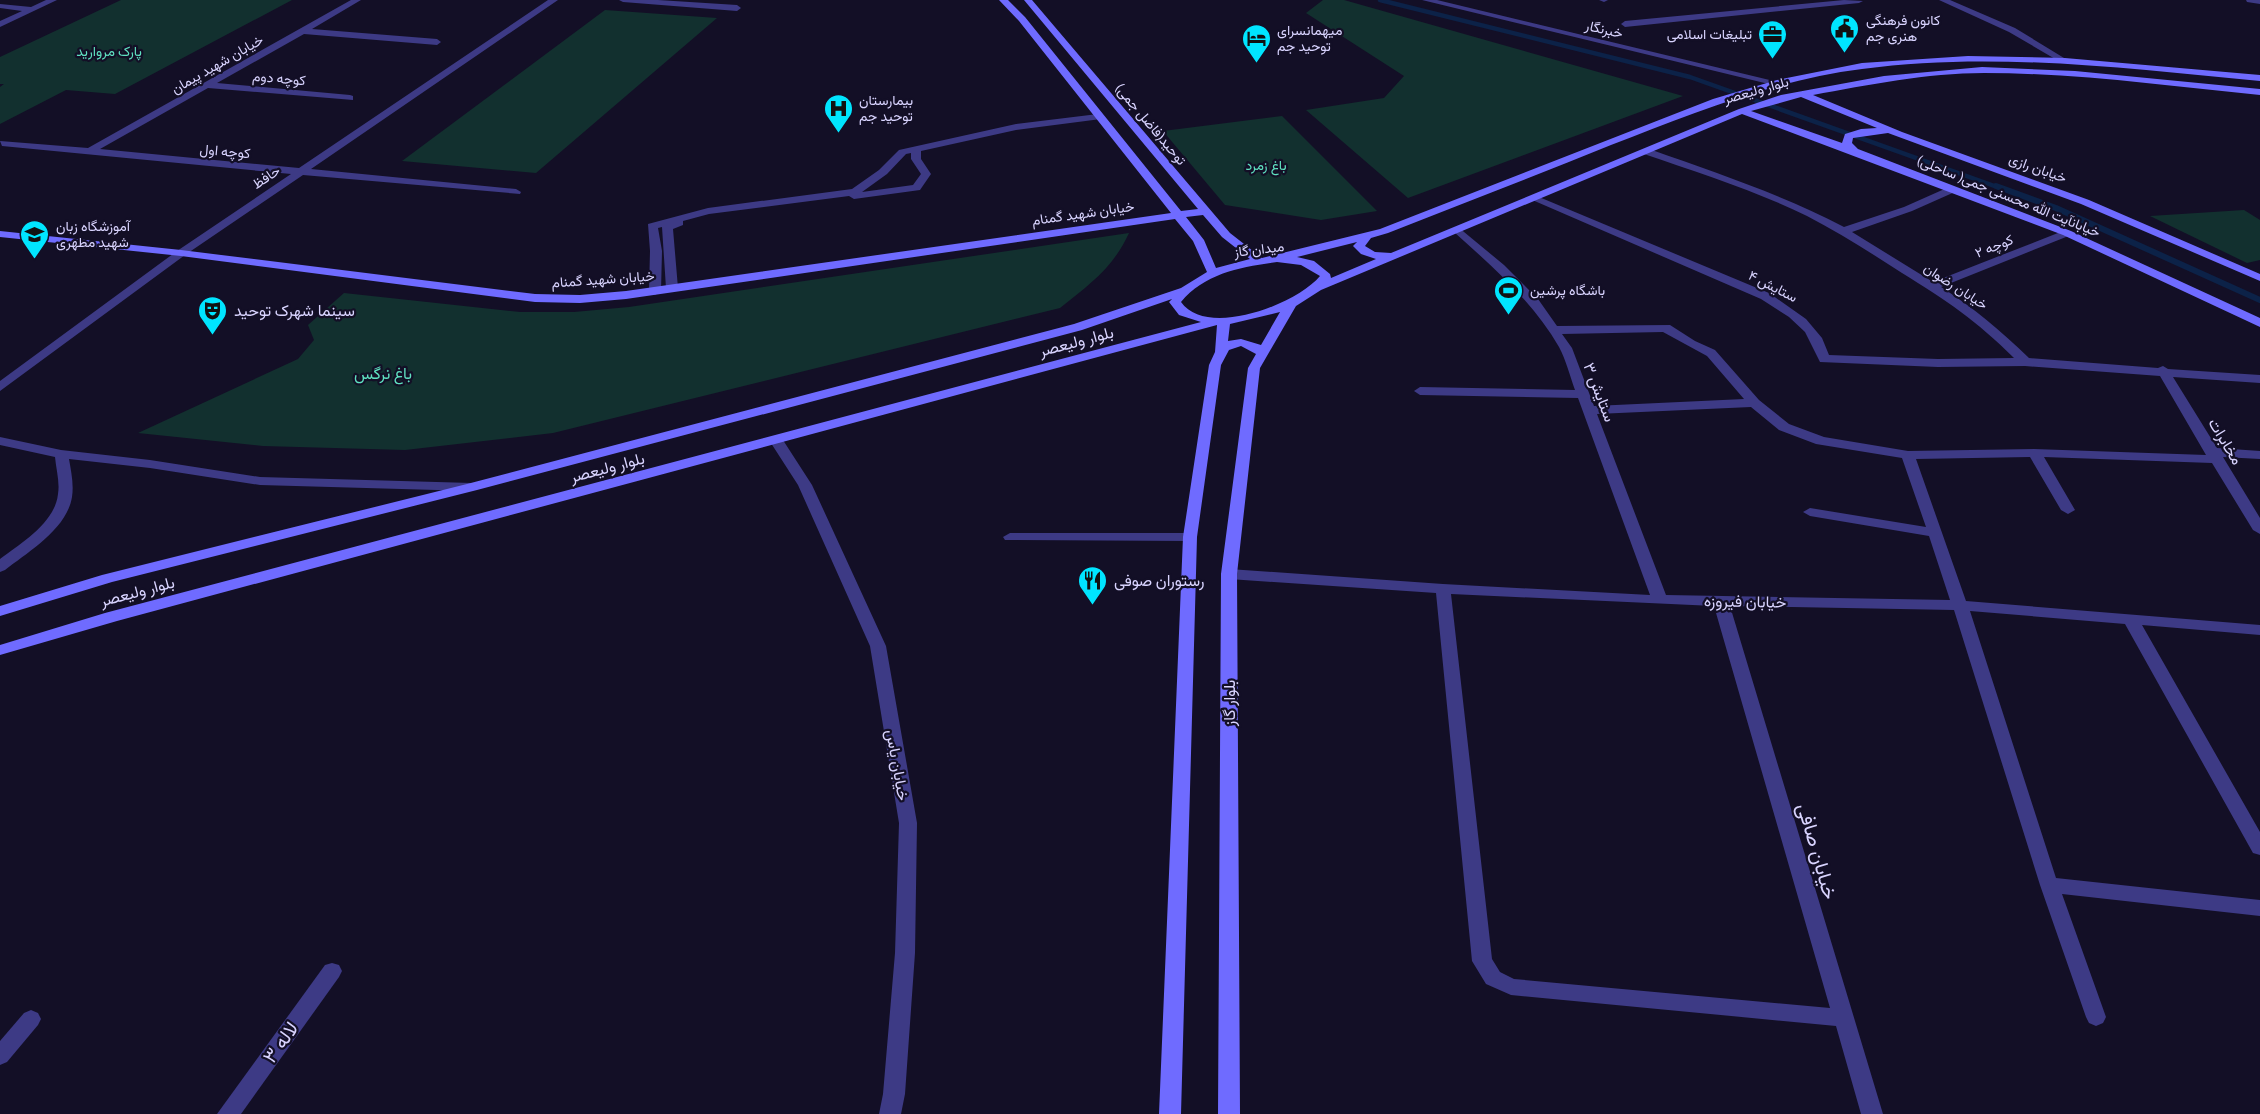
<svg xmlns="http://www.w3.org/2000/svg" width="2260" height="1114" viewBox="0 0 2260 1114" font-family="'Archivo Narrow',Vazirmatn,sans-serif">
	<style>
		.green { fill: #12302f }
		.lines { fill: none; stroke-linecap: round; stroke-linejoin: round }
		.stream-far1 { stroke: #0c2248; stroke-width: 4.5 }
		.stream { stroke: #0c2248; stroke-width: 6 }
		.street { fill: #3d3a85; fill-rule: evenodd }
		.secondary { fill: #6f6bff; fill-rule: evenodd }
		.labels { text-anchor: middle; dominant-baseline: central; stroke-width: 4.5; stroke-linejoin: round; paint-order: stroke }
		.far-poi-label { font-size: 14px; fill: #d9d4ff; stroke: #130f26; text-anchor: start }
		.far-street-label { font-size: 14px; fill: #d9d4ff; stroke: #130f26 }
		.far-park-label { font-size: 14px; fill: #5fe0c0; stroke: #130f26 }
		.poi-label { font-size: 16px; fill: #d9d4ff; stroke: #130f26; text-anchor: start }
		.street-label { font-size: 16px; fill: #d9d4ff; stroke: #130f26 }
		.park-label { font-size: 16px; fill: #5fe0c0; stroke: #130f26 }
		.near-street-label { font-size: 20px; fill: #d9d4ff; stroke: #130f26 }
	</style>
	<rect width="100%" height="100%" fill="#130f26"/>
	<g class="green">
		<polygon points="121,0 292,0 115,94 66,90 0,124 0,87 4,84 0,84 0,57"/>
		<polygon points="1323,0 1344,0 1683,96 1408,198 1306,110 1384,98 1404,76 1306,13"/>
		<polygon points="605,10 717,18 536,173 402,161"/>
		<polygon points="1282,116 1377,211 1321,220 1225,205 1163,131"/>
		<polygon points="2244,210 2260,220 2260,260 2247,263 2150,216"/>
		<path d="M1129,233c-16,35 -39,51 -69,75l-507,125 -148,17 -142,-4 -125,-13 160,-74 16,-19 -6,-15 36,-32 176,19h54l55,-5z"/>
	</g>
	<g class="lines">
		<polyline class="stream-far1" points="1380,0 1690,77 2000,188"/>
		<polyline class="stream" points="1996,186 2056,208 2260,300"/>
		<g class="street">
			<polygon points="46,0 57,0 0,27 0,21 22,11 0,8 0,4 31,7"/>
			<polygon points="351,0 361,0 312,29 437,39 441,42 437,45 304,34 217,83 350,95 353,96 353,100 208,88 100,149 299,168 548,0 558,0 311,169 516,189 521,192 520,194 303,175 185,255 0,391 0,381 177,251 291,174 2,146 0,141 88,148"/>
			<polygon points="619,0 658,0 737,5 741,8 737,11 623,2"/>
			<polygon points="1422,0 1437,0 1782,83 1777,86"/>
			<polygon points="1599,0 1608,0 1604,2"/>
			<polygon points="1844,0 1863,1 1859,3 1625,27 1621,24 1625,21"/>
			<polygon points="1939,0 1950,0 2015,28 2069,61 2062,63 2009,32"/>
			<polygon points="2246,0 2260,0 2260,4 2247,2"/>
			<path d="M1098,114l5,3 -2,2 -85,11 -95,21v8l10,15 -11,16 -66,9 -5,-3 -140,18 -26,7v4l-10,4 5,59 -2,2 -4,2 -6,-4 -4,-61 -4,1 4,23 -1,40 -6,4 -6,-4 1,-40 -2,-27 60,-16 144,-19 27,-19 20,-20 117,-26zM911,153v6l10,15 -8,11 -51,7 25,-18 19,-20z"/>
			<path d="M1644,150h8c65,23 131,45 192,77l60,-20 45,-20h8v4l-45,20 -60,21 81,50 130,-51h8v4l-130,52c33,21 60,44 88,71l129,10 5,-2 5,3 92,6v8l-87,-6 44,71 43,3v8l-37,-2 37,61v16l-7,-4 -41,-67 -168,-6 31,53 -7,4 -7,-4 -31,-53 -114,2 50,142 294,24v10l-118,-10 118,207v23l-7,-2 -128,-229 -155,-13 86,267 204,22v16l-198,-22 44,123 -3,6 -7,3 -7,-3 -3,-6 -46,-132 -86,-275 -224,-4 153,508h-22l-25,-88 -325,-31 -25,-11 -14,-23 -36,-368 -207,-14 -8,-5 8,-5 214,15 207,11 -72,-197 -158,-3 -6,-4 6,-4 155,3c-5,-14 -9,-30 -16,-43 -26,-45 -66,-80 -105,-115l-2,-2 6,-3 46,38 34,34 19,27 113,-1 25,16 20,9 44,50 30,24 35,13 84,14 126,-2 172,6 -46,-79 -135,-10 -87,1 -118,-5 -15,-30 -16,-15 -28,-18 -231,-100 1,-2h8l230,96 37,26 16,19 7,17 109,4 76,-1c-37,-37 -68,-58 -112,-85 -31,-20 -62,-40 -95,-57 -51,-25 -108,-43 -163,-62zM1663,332l44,24 37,43 -150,7 -22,-58 -10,-14zM1751,407l28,23 37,14 86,14 24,69 -116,-19 -7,4 7,4 119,20 21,64 -284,-5 -69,-181zM1451,594l263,12 116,402 -316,-29 -14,-7 -8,-13z"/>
			<polygon points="776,436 781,437 812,485 886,646 917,823 915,953 905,1094 901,1114 879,1114 883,1094 895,953 899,823 870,646 798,485 769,440"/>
			<path d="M0,437l61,13 89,10 110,17 212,6 7,4 -7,4 -212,-6 -110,-17 -81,-9c2,12 5,25 3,38 -5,32 -44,55 -67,73l-5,2v-13c21,-16 55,-36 58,-65 2,-12 -2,-25 -3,-37l-55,-12z"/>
			<polygon points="1010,533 1190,533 1197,537 1190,541 1005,540 1003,537"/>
			<polygon points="332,963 339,965 342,971 339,977 241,1114 217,1114 325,965"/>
			<polygon points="31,1010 38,1013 41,1019 38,1025 7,1062 0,1065 0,1041 24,1013"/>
		</g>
		<path class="secondary" d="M999,0h9l17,17 156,194 17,-2 -174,-209h8l198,233 32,25 118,-29 333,-130 64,-19 85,-17 106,-7 97,2 195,17v6c-132,-12 -266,-30 -398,-12 -88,11 -169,44 -251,76 -74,30 -149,59 -223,88l-17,5 -6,8 10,6 16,1 348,-144 42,-14 103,-19 98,-9 93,4 185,18v6c-92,-9 -184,-22 -276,-22 -57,0 -116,12 -171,22l89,37 187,68 171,74v7l-179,-77 -193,-71 -35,5 -1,5 6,6 213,82 189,87v9l-197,-92 -321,-121 -421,176 -25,16 -36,62 -23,206 3,540h-22l3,-540 27,-206 8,-14 -15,-8 -12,4 -8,15 -24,172 -16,577h-22l24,-577 26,-172 6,-13 2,-27 -1100,296 -117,34v-10l105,-32 1096,-291 -22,-7 -10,-13 3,-3 -90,31 -605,160 -365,92 -112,34v-10l102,-31 365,-91 607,-160 107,-36 26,-16 -14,-31 -18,-22 -549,80 -46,4 -45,-1 -354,-46 -181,-19v-6l181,19 354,44 45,1 46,-4 545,-78 -152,-192zM1801,97l76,31 -16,1 -16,5 -3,9 -91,-32zM1203,215l19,22 28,22 -34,9 -12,-28 -18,-23zM1357,242l-4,4 8,8 15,5 -45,19 -1,-4 -16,-13 -17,-4zM1277,262l24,3 19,11c-23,28 -113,63 -139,26 24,-29 60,-35 96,-40zM1280,312l-19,33 -20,-6 -13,2 2,-17z"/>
	</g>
	<defs>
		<symbol id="civic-pin" viewBox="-11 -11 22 30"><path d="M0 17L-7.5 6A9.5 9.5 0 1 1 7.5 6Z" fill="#00e5ff" stroke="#130f26"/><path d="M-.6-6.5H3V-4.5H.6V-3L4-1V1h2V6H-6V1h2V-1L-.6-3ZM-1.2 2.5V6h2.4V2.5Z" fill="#111"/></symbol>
		<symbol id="office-pin" viewBox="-11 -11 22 30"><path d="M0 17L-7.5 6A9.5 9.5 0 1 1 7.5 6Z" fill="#00e5ff" stroke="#130f26"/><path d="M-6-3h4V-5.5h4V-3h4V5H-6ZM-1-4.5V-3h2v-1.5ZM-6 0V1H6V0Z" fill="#111"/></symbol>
		<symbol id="hotel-pin" viewBox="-11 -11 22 30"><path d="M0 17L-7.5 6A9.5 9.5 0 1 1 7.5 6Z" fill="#00e5ff" stroke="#130f26"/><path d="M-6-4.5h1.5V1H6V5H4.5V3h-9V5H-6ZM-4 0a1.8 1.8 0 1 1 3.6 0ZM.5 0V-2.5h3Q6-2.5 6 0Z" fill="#111"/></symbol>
		<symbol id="hospital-pin" viewBox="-11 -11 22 30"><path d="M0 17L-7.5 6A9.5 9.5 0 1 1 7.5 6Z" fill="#00e5ff" stroke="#130f26"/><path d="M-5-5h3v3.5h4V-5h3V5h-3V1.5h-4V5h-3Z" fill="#111"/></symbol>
		<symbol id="school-pin" viewBox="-11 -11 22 30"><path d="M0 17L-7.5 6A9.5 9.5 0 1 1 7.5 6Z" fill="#00e5ff" stroke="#130f26"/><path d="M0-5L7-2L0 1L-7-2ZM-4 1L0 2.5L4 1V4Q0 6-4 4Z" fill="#111"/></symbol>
		<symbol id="stadium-pin" viewBox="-11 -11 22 30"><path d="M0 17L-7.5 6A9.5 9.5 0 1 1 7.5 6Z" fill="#00e5ff" stroke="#130f26"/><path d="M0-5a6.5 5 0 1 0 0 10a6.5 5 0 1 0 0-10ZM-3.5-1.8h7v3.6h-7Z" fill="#111"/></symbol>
		<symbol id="theatre-pin" viewBox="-11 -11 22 30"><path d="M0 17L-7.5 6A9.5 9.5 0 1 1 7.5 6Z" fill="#00e5ff" stroke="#130f26"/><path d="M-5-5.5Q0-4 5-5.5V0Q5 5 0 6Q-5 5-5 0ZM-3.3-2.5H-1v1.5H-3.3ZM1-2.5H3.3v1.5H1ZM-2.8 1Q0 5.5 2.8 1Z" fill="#111"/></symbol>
		<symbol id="restaurant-pin" viewBox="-11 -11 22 30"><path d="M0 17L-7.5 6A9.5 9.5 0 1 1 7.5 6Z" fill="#00e5ff" stroke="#130f26"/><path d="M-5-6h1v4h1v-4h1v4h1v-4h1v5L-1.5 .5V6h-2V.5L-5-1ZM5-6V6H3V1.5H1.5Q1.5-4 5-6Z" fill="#111"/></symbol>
	</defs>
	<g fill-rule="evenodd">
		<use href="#civic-pin" x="1828" y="12" width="33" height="45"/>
		<use href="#office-pin" x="1756" y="18" width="33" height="45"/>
		<use href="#hotel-pin" x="1240" y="22" width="33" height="45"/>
		<use href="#hospital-pin" x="822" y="92" width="33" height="45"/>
		<use href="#school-pin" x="18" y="218" width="33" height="45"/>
		<use href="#stadium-pin" x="1492" y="274" width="33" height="45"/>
		<use href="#theatre-pin" x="196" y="294" width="33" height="45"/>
		<use href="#restaurant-pin" x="1076" y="564" width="33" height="45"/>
	</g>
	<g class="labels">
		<g class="far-poi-label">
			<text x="1866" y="20">کانون فرهنگی<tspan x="1866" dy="16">هنری جم</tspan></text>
			<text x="1277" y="30">میهمانسرای<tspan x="1277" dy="16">توحید جم</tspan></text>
			<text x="1752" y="34" text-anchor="end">تبلیغات اسلامی</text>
			<text x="859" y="100">بیمارستان<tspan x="859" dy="16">توحید جم</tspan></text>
			<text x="56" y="226">آموزشگاه زبان<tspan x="56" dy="16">شهید مطهری</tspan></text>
			<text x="1530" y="290">باشگاه پرشین</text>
		</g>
		<g class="far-street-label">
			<text transform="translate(1604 29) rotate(13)">خبرنگار</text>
			<text transform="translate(217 64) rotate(-30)">خیابان شهید پیمان</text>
			<text transform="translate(279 78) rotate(5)">کوچه دوم</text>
			<text transform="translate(1756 90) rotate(-16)">بلوار ولیعصر</text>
			<text transform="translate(1151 124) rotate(50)">توحید(فاضل جمی)</text>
			<text transform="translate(225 151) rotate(5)">کوچه اول</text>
			<text transform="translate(2038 168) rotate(20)">خیابان رازی</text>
			<text transform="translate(266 177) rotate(-34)">حافظ</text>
			<text transform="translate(2009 196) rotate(22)">خیابانآیت الله محسنی جمی( ساحلی)</text>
			<text transform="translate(1083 213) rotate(-8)">خیابان شهید گمنام</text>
			<text transform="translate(1994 246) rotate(-22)">کوچه ۲</text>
			<text transform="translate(1259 249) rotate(-7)">میدان گاز</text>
			<text transform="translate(603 279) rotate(-4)">خیابان شهید گمنام</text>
			<text transform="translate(1773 286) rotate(27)">ستایش ۴</text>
			<text transform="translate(1956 286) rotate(33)">خیابان رضوان</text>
		</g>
		<g class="far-park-label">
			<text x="109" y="51">پارک مروارید</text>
			<text x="1266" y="165">باغ زمرد</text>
		</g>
		<g class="poi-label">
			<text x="234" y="310">سینما شهرک توحید</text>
			<text x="1114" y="580">رستوران صوفی</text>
		</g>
		<g class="street-label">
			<text transform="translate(1076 341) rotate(-15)">بلوار ولیعصر</text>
			<text transform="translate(1600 392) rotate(69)">ستایش ۳</text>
			<text transform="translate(2226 441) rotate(59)">مخابرات</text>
			<text transform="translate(607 467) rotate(-15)">بلوار ولیعصر</text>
			<text transform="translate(137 591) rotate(-15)">بلوار ولیعصر</text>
			<text transform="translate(1745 601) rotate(1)">خیابان فیروزه</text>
			<text transform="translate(1229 703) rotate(-90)">بلوار گاز</text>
			<text transform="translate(898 765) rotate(80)">خیابان یاس</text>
		</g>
		<g class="park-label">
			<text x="383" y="373">باغ نرگس</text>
		</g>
		<g class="near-street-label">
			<text transform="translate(1818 851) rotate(74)">خیابان صافی</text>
			<text transform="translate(280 1042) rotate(-54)">لاله ۳</text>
		</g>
	</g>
</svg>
